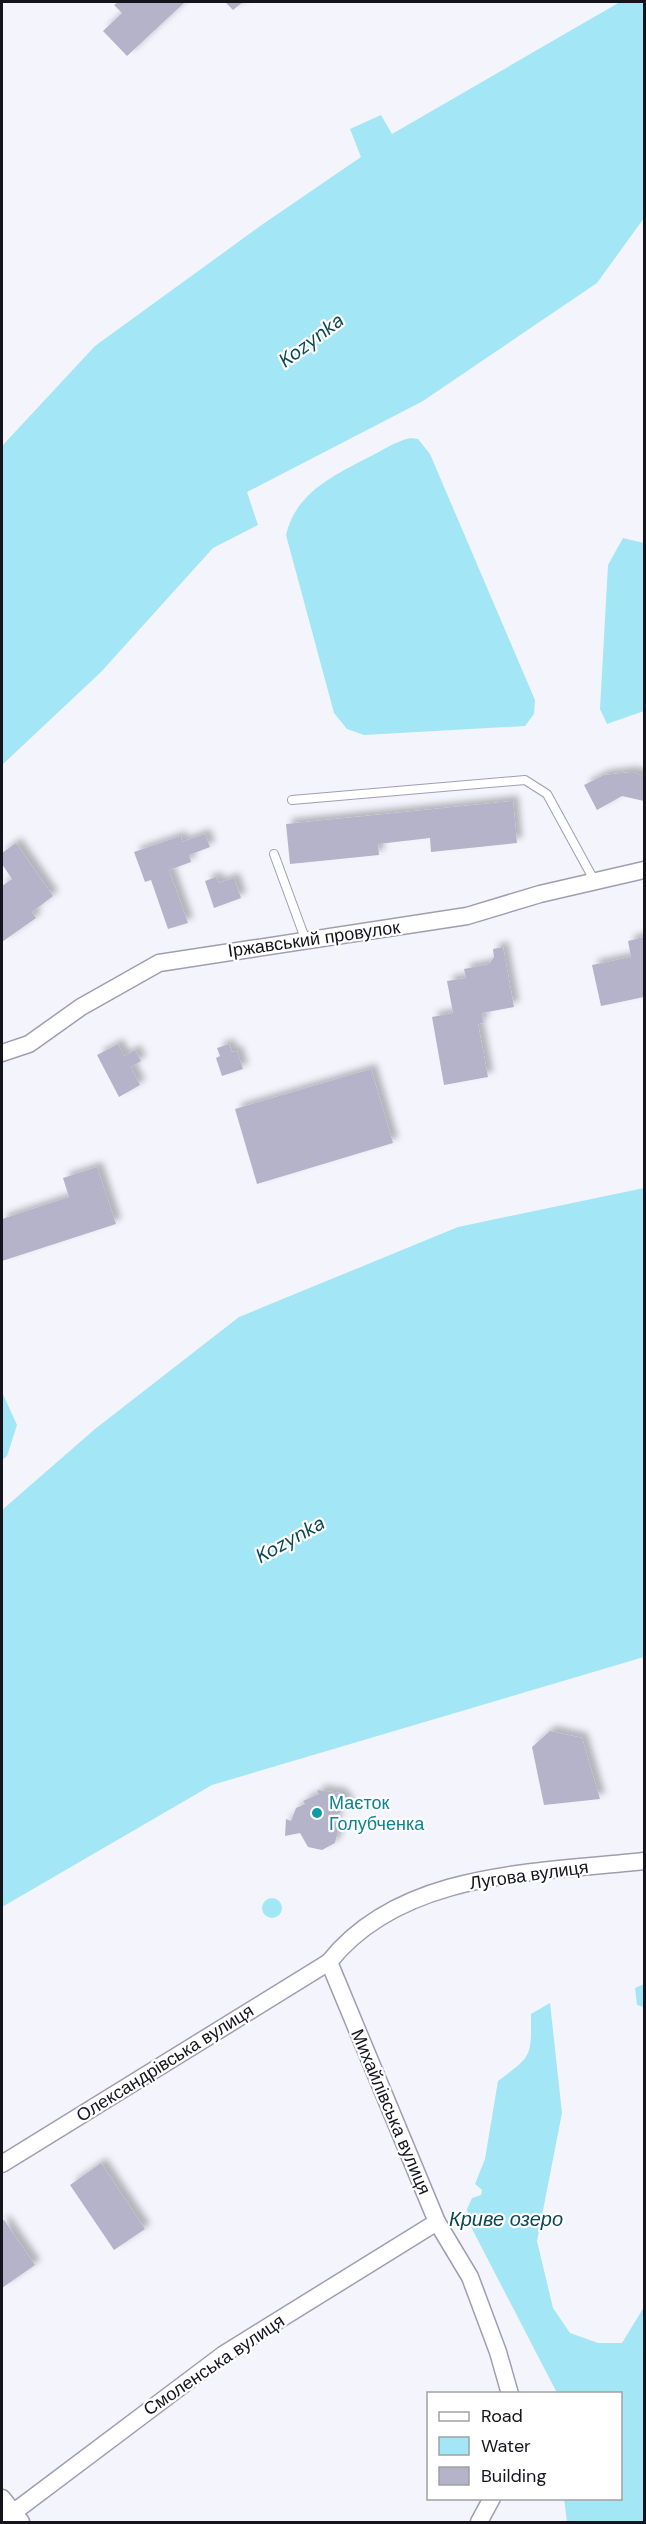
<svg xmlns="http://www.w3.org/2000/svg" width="646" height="2524" viewBox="0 0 646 2524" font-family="'DM Sans',sans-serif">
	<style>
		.water { fill: #a3e6f6 }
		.building { fill: #b5b3c9; filter: url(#shadow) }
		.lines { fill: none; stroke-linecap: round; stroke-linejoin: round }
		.lane-casing { stroke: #a09db3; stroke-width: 10 }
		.street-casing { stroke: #a09db3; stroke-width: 19 }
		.lane { stroke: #fff; stroke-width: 8 }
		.street { stroke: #fff; stroke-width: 16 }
		.culture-dot { fill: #0f9aa8; stroke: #fff; stroke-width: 2 }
		.labels { text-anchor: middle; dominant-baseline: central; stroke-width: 4.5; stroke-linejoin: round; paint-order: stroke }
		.street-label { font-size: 18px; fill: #15141c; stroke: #fff }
		.culture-label { font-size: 18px; fill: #0d838f; stroke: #fff; text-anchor: start }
		.water-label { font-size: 20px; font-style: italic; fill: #0c4854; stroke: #fff }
	</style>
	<defs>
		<filter id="shadow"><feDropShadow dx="5.5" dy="-5.5" stdDeviation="3" flood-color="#0004"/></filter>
	</defs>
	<rect width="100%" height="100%" fill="#f4f4fd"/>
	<g class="water">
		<polygon points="620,2 644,2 644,218 597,283 423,401 247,492 258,525 213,548 101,672 2,765 2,446 95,346 263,224 361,157 350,129 381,115 392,134"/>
		<path d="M411,438l7,1 12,15 105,246 -1,14 -9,12 -161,9 -17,-6 -13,-16 -48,-178c10,-44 51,-61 87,-80 12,-6 25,-15 38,-17z"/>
		<polygon points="623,538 644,543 644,711 607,724 600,709 608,565"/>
		<polygon points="644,1188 644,1657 212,1785 2,1907 2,1510 95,1429 239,1317 458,1227"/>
		<polygon points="2,1392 17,1425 7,1456 2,1460"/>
		<circle cx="272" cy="1908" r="10"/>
		<polygon points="644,1984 644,2007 637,2005 635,1988"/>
		<path d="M550,2003l12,110 -25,128 16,67 17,25 28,10h24l22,-36v215h-77l-3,-23 56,-1v-104l-63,-1 -88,-170 -2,-14 5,-11 9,-3 1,-5 -7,-6 10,-25 13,-78c35,-26 33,-24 33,-67z"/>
	</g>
	<g class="building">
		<polygon points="118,2 185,2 127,56 103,31 122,13 114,5"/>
		<polygon points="225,2 243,2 233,10"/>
		<polygon points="632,772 644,776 644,801 622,796 597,810 584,785 604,775"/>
		<polygon points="513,801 517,843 431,852 430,838 378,844 379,855 290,864 286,824"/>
		<polygon points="205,834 210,847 189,855 191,862 169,870 188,923 168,929 151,880 145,882 134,852 181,836 182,842"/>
		<polygon points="16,843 53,896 32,912 36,918 2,942 2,886 12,879 2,864 2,853"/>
		<polygon points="216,877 219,883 234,878 241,898 214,908 205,881"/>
		<polygon points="644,937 644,997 601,1006 592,965 631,957 628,941"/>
		<polygon points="503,947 514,1007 482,1013 483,1023 478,1024 488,1077 444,1085 432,1017 453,1013 447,981 466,978 464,969 489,964 494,957 493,949"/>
		<polygon points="118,1044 124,1056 135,1050 141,1061 131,1067 140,1085 119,1097 97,1055"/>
		<polygon points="229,1044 232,1052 237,1051 243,1069 222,1076 216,1058 220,1056 217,1048"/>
		<polygon points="371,1069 393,1143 257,1184 235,1109"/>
		<polygon points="97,1167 116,1224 2,1261 2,1219 69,1197 63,1178"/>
		<polygon points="550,1731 582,1738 600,1799 544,1805 532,1747"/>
		<polygon points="317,1790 340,1793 350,1804 334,1818 338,1830 335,1843 322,1850 308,1847 300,1833 285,1836 286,1819 291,1821 296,1808 305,1804 303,1801 319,1794"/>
		<polygon points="101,2163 145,2229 114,2250 70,2185"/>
		<polygon points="4,2220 35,2265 2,2288 2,2221"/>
	</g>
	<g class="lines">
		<defs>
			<g id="lane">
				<polyline points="292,800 525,780 547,794 594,880"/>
				<polyline points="274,854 306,941"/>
			</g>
			<g id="street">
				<polyline points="2,1053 29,1044 81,1007 159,963 467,916 540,894 644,870"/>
				<polyline points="329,1962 437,2222 470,2277 498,2352 510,2394"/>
				<path d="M2,2164l327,-202c73,-92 209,-89 315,-101"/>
				<polyline points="2,2498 21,2522"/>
				<polyline points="2,2521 224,2354 437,2222"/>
				<polyline points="479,2522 492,2498"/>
			</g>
		</defs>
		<use href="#lane" class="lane-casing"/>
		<use href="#street" class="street-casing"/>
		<use href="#lane" class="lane"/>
		<use href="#street" class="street"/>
	</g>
	<circle class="culture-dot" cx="317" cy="1813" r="6"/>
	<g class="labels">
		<g class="street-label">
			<text transform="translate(314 939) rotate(-8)">Іржавський провулок</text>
			<text transform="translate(529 1875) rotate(-8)">Лугова вулиця</text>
			<text transform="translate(165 2063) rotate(-32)">Олександрівська вулиця</text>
			<text transform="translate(391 2112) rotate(67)">Михайлівська вулиця</text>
			<text transform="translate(214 2365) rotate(-34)">Смоленська вулиця</text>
		</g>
		<g class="culture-label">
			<text x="329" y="1803">Маєток<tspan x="329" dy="21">Голубченка</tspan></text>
		</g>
		<g class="water-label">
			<text transform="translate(311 340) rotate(-37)">Kozynka</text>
			<text transform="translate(290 1539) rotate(-29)">Kozynka</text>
			<text x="506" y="2219">Криве озеро</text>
		</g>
	</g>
	<rect width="646" height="2524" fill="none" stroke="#15141c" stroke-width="6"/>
	<rect x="427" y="2392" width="195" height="108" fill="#ffffff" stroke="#a1a1a4" stroke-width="1.5"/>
	<rect x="439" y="2412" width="30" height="9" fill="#ffffff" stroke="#a1a1a4" stroke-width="1.5"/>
	<text x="481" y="2422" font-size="18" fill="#15141c">Road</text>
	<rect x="439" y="2437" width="30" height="18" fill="#a3e6f6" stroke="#a1a1a4" stroke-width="1.5"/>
	<text x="481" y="2452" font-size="18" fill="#15141c">Water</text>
	<rect x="439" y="2467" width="30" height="18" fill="#b5b3c9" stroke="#a1a1a4" stroke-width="1.5"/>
	<text x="481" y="2482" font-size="18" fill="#15141c">Building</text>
</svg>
